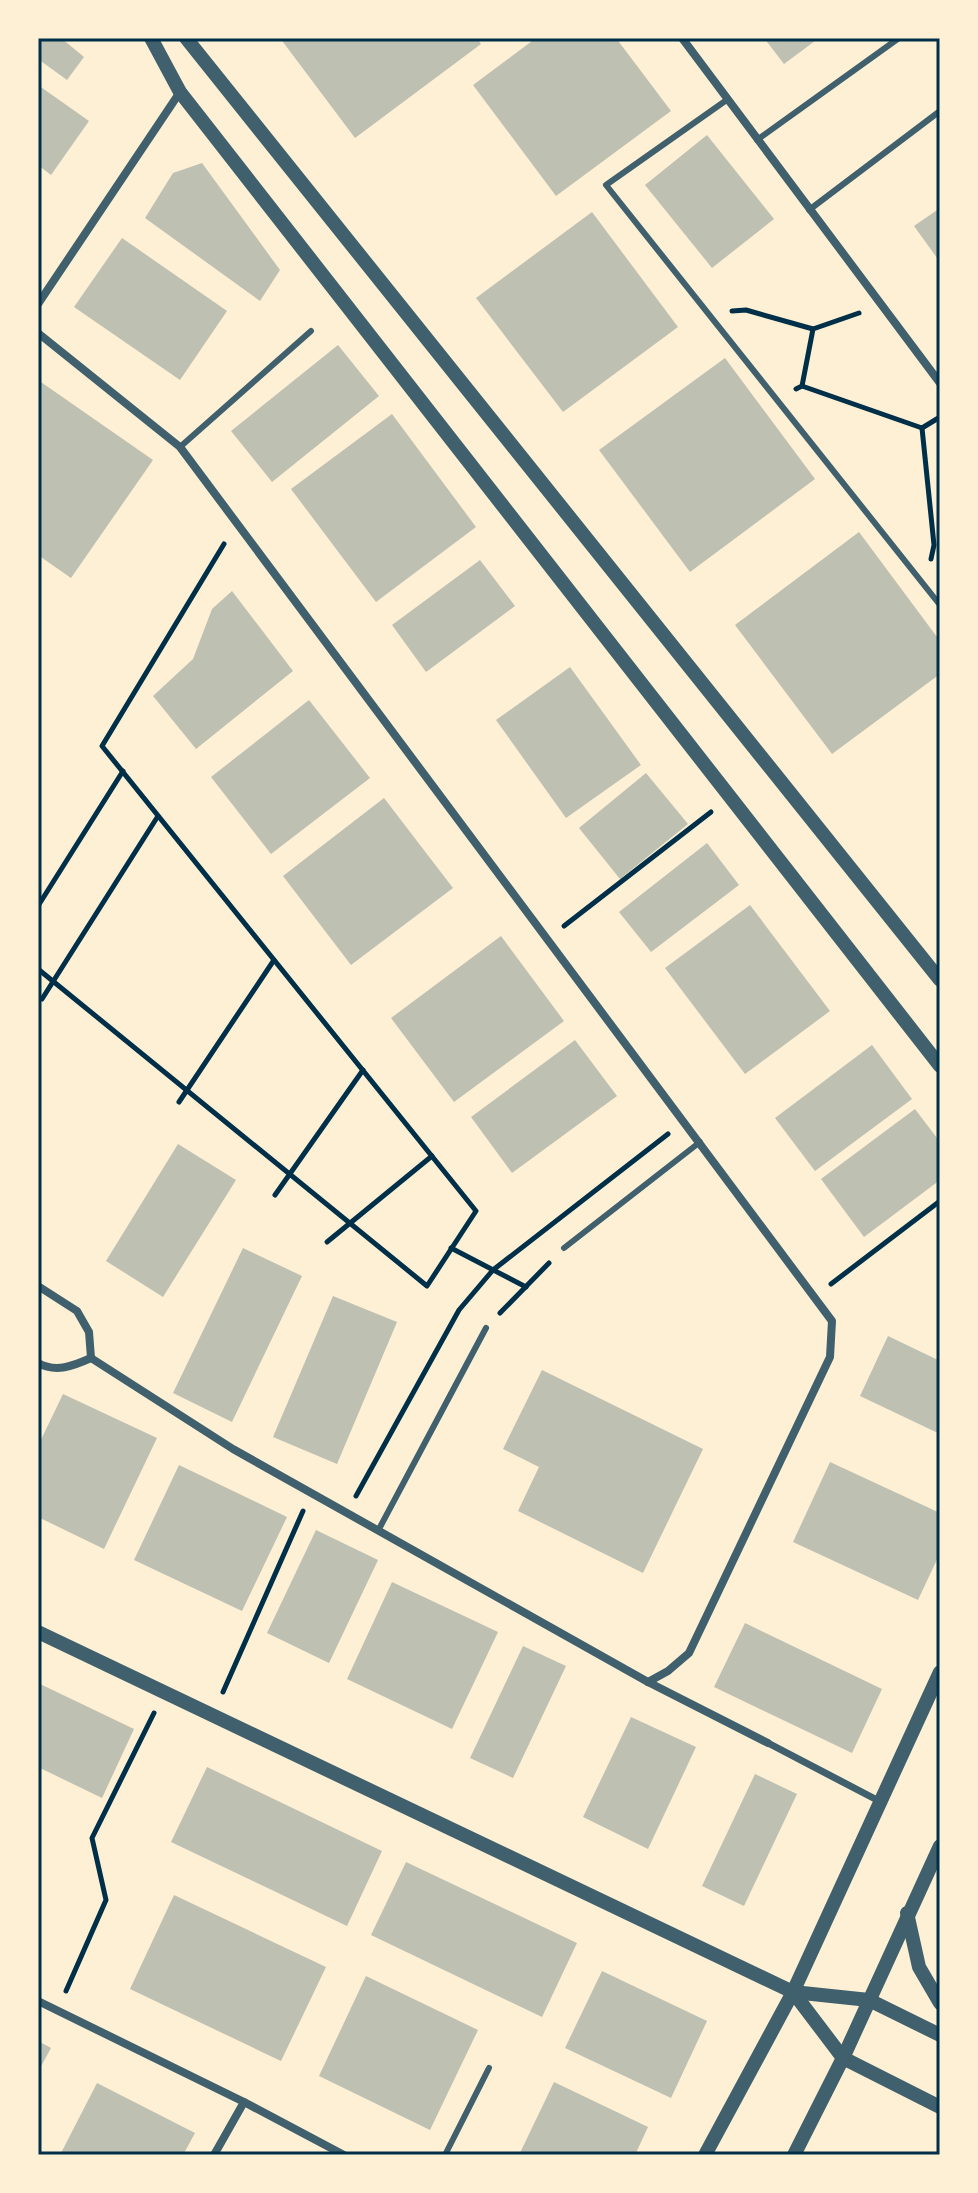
<svg xmlns="http://www.w3.org/2000/svg" width="978" height="2193" viewBox="0 0 978 2193" font-family="'Public Sans',sans-serif">
	<style>
		.building { fill: #bec0b2 }
		.lines { fill: none; stroke-linecap: round; stroke-linejoin: round }
		.path { stroke: #003049; stroke-width: 5 }
		.service { stroke: #3f606c; stroke-width: 6 }
		.pedestrian { stroke: #3f606c; stroke-width: 7 }
		.minor { stroke: #3f606c; stroke-width: 8 }
		.tertiary { stroke: #3f606c; stroke-width: 14 }
		.neatline { fill: none; stroke: #003049; stroke-width: 3 }
	</style>
	<rect width="100%" height="100%" fill="#fdf0d5"/>
	<g class="building">
		<polygon points="38,38 61,38 84,57 67,80 38,59"/>
		<polygon points="280,38 477,38 481,44 355,138"/>
		<polygon points="536,38 616,38 671,111 556,196 473,85"/>
		<polygon points="764,38 819,38 784,64"/>
		<polygon points="38,85 89,121 51,175 38,165"/>
		<polygon points="707,135 774,219 712,268 645,185"/>
		<polygon points="202,163 280,270 260,301 145,218 173,173"/>
		<polygon points="940,208 940,262 914,226"/>
		<polygon points="592,212 678,327 563,412 476,298"/>
		<polygon points="122,238 227,311 180,380 74,307"/>
		<polygon points="338,345 379,396 272,482 231,431"/>
		<polygon points="725,358 815,479 690,572 599,450"/>
		<polygon points="38,380 153,460 71,578 38,555"/>
		<polygon points="392,414 476,527 376,602 291,489"/>
		<polygon points="859,532 940,641 940,674 832,754 735,625"/>
		<polygon points="480,560 515,606 426,672 392,625"/>
		<polygon points="232,591 293,671 196,749 153,696 193,659 212,609"/>
		<polygon points="570,667 641,765 566,818 496,720"/>
		<polygon points="309,700 370,778 271,854 211,777"/>
		<polygon points="646,773 688,824 620,879 579,828"/>
		<polygon points="384,798 453,888 351,965 283,876"/>
		<polygon points="707,843 739,885 651,952 619,912"/>
		<polygon points="750,905 830,1011 745,1074 665,968"/>
		<polygon points="501,936 564,1021 454,1102 391,1018"/>
		<polygon points="575,1040 617,1096 512,1173 471,1117"/>
		<polygon points="872,1045 912,1099 815,1171 775,1118"/>
		<polygon points="915,1109 940,1142 940,1180 864,1237 821,1179"/>
		<polygon points="178,1144 236,1180 163,1297 106,1261"/>
		<polygon points="243,1248 302,1276 232,1422 173,1393"/>
		<polygon points="333,1296 397,1322 337,1464 273,1437"/>
		<polygon points="888,1336 940,1361 940,1434 860,1396"/>
		<polygon points="542,1370 703,1449 643,1573 518,1511 539,1467 503,1449"/>
		<polygon points="63,1394 157,1438 104,1549 38,1517 38,1446"/>
		<polygon points="830,1462 940,1513 940,1553 918,1600 793,1542"/>
		<polygon points="179,1465 287,1517 242,1611 134,1560"/>
		<polygon points="316,1530 378,1560 329,1663 267,1633"/>
		<polygon points="392,1582 498,1632 452,1729 347,1679"/>
		<polygon points="745,1623 882,1689 852,1753 714,1687"/>
		<polygon points="523,1646 566,1666 513,1778 470,1758"/>
		<polygon points="38,1683 134,1729 102,1798 38,1767"/>
		<polygon points="631,1717 696,1747 648,1849 583,1817"/>
		<polygon points="207,1767 382,1851 347,1926 171,1842"/>
		<polygon points="755,1774 797,1794 744,1906 702,1886"/>
		<polygon points="406,1862 577,1943 542,2017 371,1935"/>
		<polygon points="174,1895 326,1967 281,2061 130,1989"/>
		<polygon points="602,1971 707,2021 671,2098 565,2048"/>
		<polygon points="366,1976 478,2030 430,2130 319,2076"/>
		<polygon points="38,2041 51,2048 38,2072"/>
		<polygon points="554,2082 648,2127 635,2155 519,2155"/>
		<polygon points="97,2083 195,2133 183,2155 60,2155"/>
	</g>
	<g class="lines">
		<g class="path">
			<polyline points="732,311 746,310 813,329"/>
			<polyline points="802,386 922,428 940,417"/>
			<polyline points="796,389 802,386 813,329 859,313"/>
			<polyline points="922,428 934,545 931,559"/>
			<polyline points="38,906 123,771"/>
			<polyline points="564,926 711,812"/>
			<polyline points="38,969 427,1286 476,1211 102,746 224,544"/>
			<polyline points="42,999 158,816"/>
			<polyline points="179,1102 274,960"/>
			<polyline points="275,1195 363,1070"/>
			<polyline points="327,1242 432,1156"/>
			<polyline points="451,1248 526,1287"/>
			<polyline points="831,1284 940,1201"/>
			<polyline points="500,1313 549,1263"/>
			<polyline points="356,1496 459,1310 493,1270 668,1134"/>
			<polyline points="223,1692 303,1511"/>
			<polyline points="66,1991 106,1900 92,1838 154,1713"/>
		</g>
		<g class="service">
			<polyline points="728,99 606,185 940,605"/>
			<polyline points="757,140 899,38"/>
			<polyline points="809,210 940,111"/>
			<polyline points="180,447 311,331"/>
			<polyline points="564,1248 700,1142"/>
			<polyline points="379,1529 486,1328"/>
			<polyline points="445,2155 489,2068"/>
		</g>
		<polyline class="pedestrian" points="768,1743 879,1801"/>
		<g class="minor">
			<polyline points="682,38 940,383"/>
			<polyline points="38,304 180,92"/>
			<polyline points="38,333 180,447 832,1321 830,1357 689,1653 668,1671 648,1682"/>
			<polyline points="38,1286 77,1311 89,1332 91,1358"/>
			<polyline points="91,1358 233,1449 648,1682 768,1743"/>
			<path d="M38,1363c18,10 35,3 53,-5"/>
			<polyline points="38,2001 244,2102 344,2155"/>
			<polyline points="214,2155 244,2102"/>
		</g>
		<g class="tertiary">
			<polyline points="151,38 180,92 940,1066"/>
			<polyline points="186,38 940,980"/>
			<polyline points="38,1632 793,1992 869,2000 940,2035"/>
			<polyline points="907,1913 919,1967 940,2003"/>
			<polyline points="793,1992 843,2058 940,2107"/>
			<polyline points="705,2155 793,1992 940,1672"/>
			<polyline points="794,2155 843,2058 940,1846"/>
		</g>
	</g>
	<rect width="978" height="2193" fill="none" stroke="#fdf0d5" stroke-width="80"/>
	<rect x="40" y="40" width="898" height="2113" class="neatline"/>
</svg>
